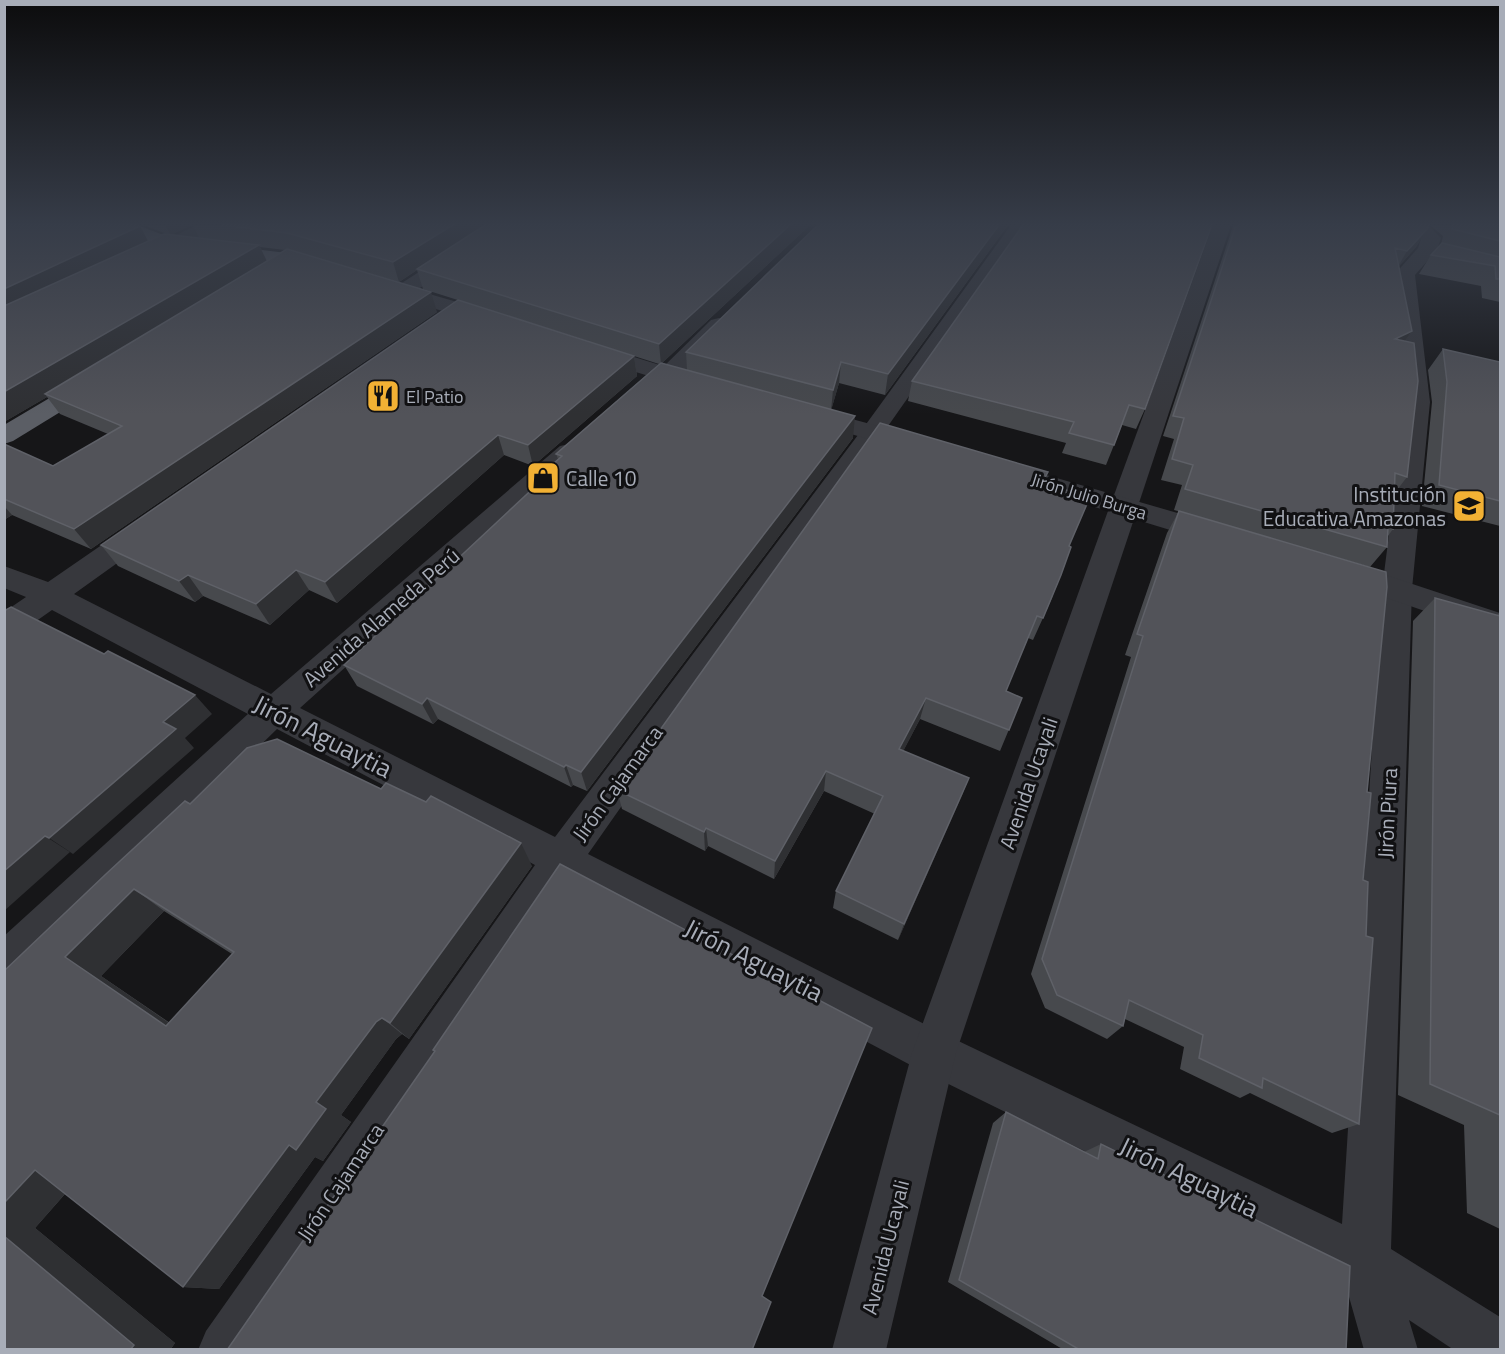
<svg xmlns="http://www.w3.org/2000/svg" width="1505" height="1354" viewBox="0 0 1505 1354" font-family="'Titillium Web',sans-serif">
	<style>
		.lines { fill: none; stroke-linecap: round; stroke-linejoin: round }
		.minor { fill: #37383d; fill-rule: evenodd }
		.tertiary { fill: #37383d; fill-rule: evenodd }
		.trunk { fill: #5b5e65; fill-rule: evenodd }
		.wall { fill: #47494d; fill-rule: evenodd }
		.shaded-wall { fill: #2f3033 }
		.building { fill: #525359; stroke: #5f6168; stroke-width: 1.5; fill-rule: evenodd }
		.labels { text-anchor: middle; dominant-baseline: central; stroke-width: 6; stroke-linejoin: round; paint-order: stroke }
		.far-poi-label { font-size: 18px; fill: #a8adb8; stroke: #111113; text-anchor: start }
		.far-street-label { font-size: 18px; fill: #a8adb8; stroke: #111113 }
		.poi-label { font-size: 21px; fill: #a8adb8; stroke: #111113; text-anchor: start }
		.street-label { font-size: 21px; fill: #a8adb8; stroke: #111113 }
		.near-street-label { font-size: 26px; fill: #a8adb8; stroke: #111113 }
	</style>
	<rect width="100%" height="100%" fill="#161618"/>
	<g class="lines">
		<g class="minor">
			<polygon points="197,225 220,225 218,229 153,261 139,261 136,257 139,253"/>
			<polygon points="492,225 514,225 408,296 394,296 391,292 394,288"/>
			<polygon points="1011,225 1029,225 588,854 950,1037 1342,1224 1382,589 1406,402 1395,274 1418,248 1421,239 1416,234 1392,229 1390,225 1429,226 1441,238 1437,250 1415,275 1430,402 1412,589 1391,1249 1500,1317 1500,1350 1454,1350 1409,1320 1418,1350 1364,1350 1344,1279 918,1069 568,883 257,1350 198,1350 206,1331 535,865 277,729 19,980 4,986 4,936 248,714 52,610 15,636 4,640 4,612 26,597 4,588 4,566 48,582 135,522 145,519 155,522 159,529 155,536 74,594 271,694 560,446 569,444 578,446 582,452 578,458 300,708 555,837 864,427"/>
			<polygon points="1213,225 1231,225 1138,506 1134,512 1124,515 1114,512 1110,506"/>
			<polygon points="719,318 727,320 730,325 727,330 675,381 659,381 655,376 659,371 711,320"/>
		</g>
		<g class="tertiary">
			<polygon points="391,283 499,314 502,319 499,324 491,326 384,293 381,289 384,285"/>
			<polygon points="592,344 702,378 706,383 702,388 694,390 584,356 581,351 584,346"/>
			<polygon points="811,408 926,439 930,445 926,451 917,453 802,420 799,415 802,410"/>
			<polygon points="1001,462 1226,527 1230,534 1226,541 1216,544 1134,519 956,1053 886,1350 832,1350 912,1053 1108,511 992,476 988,470 992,464"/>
			<polygon points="1343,561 1500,613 1500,637 1332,579 1328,572 1332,565"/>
		</g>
		<g class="trunk">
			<polygon points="111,225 137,225 174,239 295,254 302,256 305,260 302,264 295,266 171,250 113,229"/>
			<polygon points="93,375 101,377 105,382 101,387 13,441 4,444 4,425 85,377"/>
		</g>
	</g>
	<g class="wall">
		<path d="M143,225h49l-20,9 27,4 -6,-13h617l-148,138 25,7 -1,-18 322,-127 -123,170 -46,-12 -8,27 22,28 -266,353 -14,-6 -2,2 -133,-68 -5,5 -76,-38 -13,-21 193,-180 -1,-6 22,-20 -2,-5 103,-90 -25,-8 3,20 -104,90 -29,-11 -167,148 -28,-13 -39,35 -67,-29 -8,6 -77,-36 -17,-21 487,-204 -165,-52 -6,-19 -18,12 -92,-27 130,57 -346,237 -79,-34 -8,5v-76l49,22 55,-32 -48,-20 -13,-17 -43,25 136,-196 8,15 19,-7zM260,247l25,3 -18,11z"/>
		<polygon points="1023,225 1145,409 1136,429 1122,425 1106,465 1062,453 1066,443 908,401 912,381"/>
		<polygon points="1232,225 1429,225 1416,247 1399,266 1412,331 1405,341 1407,477 1394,494 1393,529 1388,536 1387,547 1370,567 1174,510 1182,485 1161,480 1174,439 1163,436 1233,226"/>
		<polygon points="1430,225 1500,225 1500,302 1482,298 1481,286 1419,274 1431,255 1441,245 1443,236"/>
		<polygon points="1443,349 1500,362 1500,526 1422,506 1432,402 1428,370"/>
		<polygon points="1044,484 1069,546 1052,598 1033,640 1028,638 1006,691 1022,698 1000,751 920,719 903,751 969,778 898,940 833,908 836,891 875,814 824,791 774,879 708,846 705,851 622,809 617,790"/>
		<polygon points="1179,511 1367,792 1363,880 1359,1124 1332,1133 1250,1093 1240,1098 1180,1069 1184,1047 1125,1019 1123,1026 1107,1039 1045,1008 1031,974 1131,657 1125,655 1167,533"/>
		<polygon points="1435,598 1497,615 1500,612 1500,1229 1467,1213 1464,1125 1398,1095 1413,621"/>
		<path d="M190,804l342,62 -123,173 -7,-5 -6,5 -55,76 10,7 -28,39 -8,-4 -96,132 -36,-2 -118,-93 -30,34 140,115 -5,7h-166v-379zM164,911l68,43 -62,69 -69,-47z"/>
		<polygon points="1006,1112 1084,1152 1101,1144 1346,1350 1064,1350 948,1282 993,1123"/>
	</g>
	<g class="shaded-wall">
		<polygon points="165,225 192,225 171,235"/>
		<polygon points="453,225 488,225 417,269 417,270 399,282 393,262"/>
		<polygon points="790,225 810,225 661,364 659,344"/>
		<polygon points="999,225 1008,225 885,395 888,374"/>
		<polygon points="140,226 150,245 4,315 4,289"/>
		<polygon points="1428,228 1416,247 1396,270 1407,251"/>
		<polygon points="259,245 268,264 45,394 47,397 4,422 4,392"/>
		<polygon points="431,292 437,312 91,549 74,529"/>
		<polygon points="1412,331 1398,351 1395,339"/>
		<polygon points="634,356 637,376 533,466 528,445"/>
		<polygon points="841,362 839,383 831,411 833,390"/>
		<polygon points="855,416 853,438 587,791 581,772"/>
		<polygon points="498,435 504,455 337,603 325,582"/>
		<polygon points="4,506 12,515 4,520"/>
		<polygon points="296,570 309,590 270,625 256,604"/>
		<polygon points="188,575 203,596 195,602 179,581"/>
		<polygon points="195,695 212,714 185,738 194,748 73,854 49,838 163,722"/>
		<polygon points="427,698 438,719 433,724 422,704"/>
		<polygon points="926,698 920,719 894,769 899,749"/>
		<polygon points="566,765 573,785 571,787 564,767"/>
		<polygon points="826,771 824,791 774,879 775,861"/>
		<polygon points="969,778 961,798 898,940 904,924"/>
		<polygon points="706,828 708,846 705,851 704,832"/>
		<polygon points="45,836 70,852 4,911 4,871"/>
		<polygon points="521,843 532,866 409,1039 390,1023"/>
		<polygon points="134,889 164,911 101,976 198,1043 166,1026 65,957"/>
		<polygon points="382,1018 402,1034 396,1039 341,1115 351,1122 323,1161 315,1157 219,1289 183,1287 316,1102 376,1022"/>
		<polygon points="35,1170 78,1179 35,1228 175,1343 170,1350 130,1350 4,1236 4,1203"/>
	</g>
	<g class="building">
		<polygon points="4,225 137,225 140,226 4,289"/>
		<polygon points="222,225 453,225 393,262 287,233"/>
		<polygon points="485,225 790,225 659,344 417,269"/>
		<polygon points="818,225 999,225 888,374 841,362 833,390 686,352"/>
		<polygon points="1023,225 1212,225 1145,409 1129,405 1114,445 1069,433 1074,422 912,381"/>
		<polygon points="1236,225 1429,225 1428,228 1407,251 1395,248 1412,331 1395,339 1414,343 1418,381 1407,477 1395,473 1393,529 1388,527 1387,547 1185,489 1193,465 1172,459 1184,418 1173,416"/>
		<polygon points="1453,225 1500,225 1500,241 1452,229"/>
		<polygon points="164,234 259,245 4,392 4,306"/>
		<polygon points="1442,243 1500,257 1500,279 1496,279 1495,266 1431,255"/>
		<polygon points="287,249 431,292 74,529 4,499 4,444 53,466 122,426 45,394"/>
		<polygon points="458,300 634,356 528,445 498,435 325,582 296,570 256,604 188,575 179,581 101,545"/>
		<polygon points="1443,349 1500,362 1500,501 1439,485 1447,382"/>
		<polygon points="661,363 855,416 581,772 566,765 564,767 427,698 422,704 344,665 541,481 536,479 562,456 556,454"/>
		<polygon points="880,423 1048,472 1042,483 1090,497 1069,546 1071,547 1061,575 1043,618 1037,616 1006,691 1022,698 1009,730 926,698 899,749 969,778 904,924 836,891 883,796 826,771 775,861 706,828 704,832 617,790"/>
		<polygon points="1179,511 1386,572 1387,587 1367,792 1371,793 1363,880 1368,882 1366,936 1373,938 1359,1124 1263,1078 1262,1088 1199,1058 1203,1035 1129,1000 1123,1026 1057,995 1042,959 1143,636 1137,634"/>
		<polygon points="1435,598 1500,616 1500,1117 1500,1115 1430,1084"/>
		<polygon points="11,607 104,654 108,651 195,695 163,722 176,729 49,838 45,836 4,871 4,611"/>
		<path d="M277,739l104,50 5,-6 40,19 5,-6 90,47 -131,180 -8,-5 -6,4 -60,80 10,7 -30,41 -7,-5 -106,142 -148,-117 -31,33v-232l102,-97 79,-73 5,3 57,-56zM134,889l100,63 -68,74 -101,-69z"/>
		<polygon points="560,864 872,1028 762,1296 771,1302 752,1350 227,1350 435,1051 433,1050"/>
		<polygon points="1006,1112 1098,1159 1101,1144 1350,1266 1346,1350 1080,1350 959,1280"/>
		<polygon points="4,1236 134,1345 130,1350 4,1350"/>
	</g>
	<linearGradient id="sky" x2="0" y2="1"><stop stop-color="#0c0c0d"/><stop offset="0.54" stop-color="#363c48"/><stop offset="1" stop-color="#363c48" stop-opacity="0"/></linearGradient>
	<rect width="1505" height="414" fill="url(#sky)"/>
	<defs>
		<symbol id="restaurant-square" viewBox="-11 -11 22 22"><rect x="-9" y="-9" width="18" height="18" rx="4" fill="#f2b134" stroke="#111113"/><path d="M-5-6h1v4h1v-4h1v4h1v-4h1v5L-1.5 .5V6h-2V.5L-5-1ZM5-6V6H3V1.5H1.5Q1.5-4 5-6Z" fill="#111"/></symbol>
		<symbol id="shop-square" viewBox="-11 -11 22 22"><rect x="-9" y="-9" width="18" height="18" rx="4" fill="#f2b134" stroke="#111113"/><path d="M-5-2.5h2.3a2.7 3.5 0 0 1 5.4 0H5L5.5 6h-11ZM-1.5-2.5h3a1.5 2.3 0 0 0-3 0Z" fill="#111"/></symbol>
		<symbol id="school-square" viewBox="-11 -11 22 22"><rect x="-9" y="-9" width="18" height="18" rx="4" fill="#f2b134" stroke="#111113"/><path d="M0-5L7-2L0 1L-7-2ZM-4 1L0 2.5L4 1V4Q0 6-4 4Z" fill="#111"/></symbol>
	</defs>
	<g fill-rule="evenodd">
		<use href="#restaurant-square" x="364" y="377" width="38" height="38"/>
		<use href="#shop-square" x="524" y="459" width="38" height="38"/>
		<use href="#school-square" x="1450" y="487" width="38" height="38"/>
	</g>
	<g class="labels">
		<g class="far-poi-label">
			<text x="406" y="396">El Patio</text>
		</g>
		<g class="far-street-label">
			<text transform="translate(1089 496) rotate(17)">Jirón Julio Burga</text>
		</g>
		<g class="poi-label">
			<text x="566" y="478">Calle 10</text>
			<text x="1446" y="494" text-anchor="end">Institución<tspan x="1446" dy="24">Educativa Amazonas</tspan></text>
		</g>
		<g class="street-label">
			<text transform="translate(381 617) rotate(-41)">Avenida Alameda Perú</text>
			<text transform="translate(617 783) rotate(-54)">Jirón Cajamarca</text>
			<text transform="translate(1028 783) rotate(-71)">Avenida Ucayali</text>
			<text transform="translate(1387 813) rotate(-87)">Jirón Piura</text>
			<text transform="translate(340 1182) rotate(-56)">Jirón Cajamarca</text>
			<text transform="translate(885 1247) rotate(-76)">Avenida Ucayali</text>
		</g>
		<g class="near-street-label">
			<text transform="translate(323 736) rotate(27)">Jirón Aguaytia</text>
			<text transform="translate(754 960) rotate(27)">Jirón Aguaytia</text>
			<text transform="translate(1189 1177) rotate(26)">Jirón Aguaytia</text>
		</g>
	</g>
	<rect width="1505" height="1354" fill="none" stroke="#a8adb8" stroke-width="12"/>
</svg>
